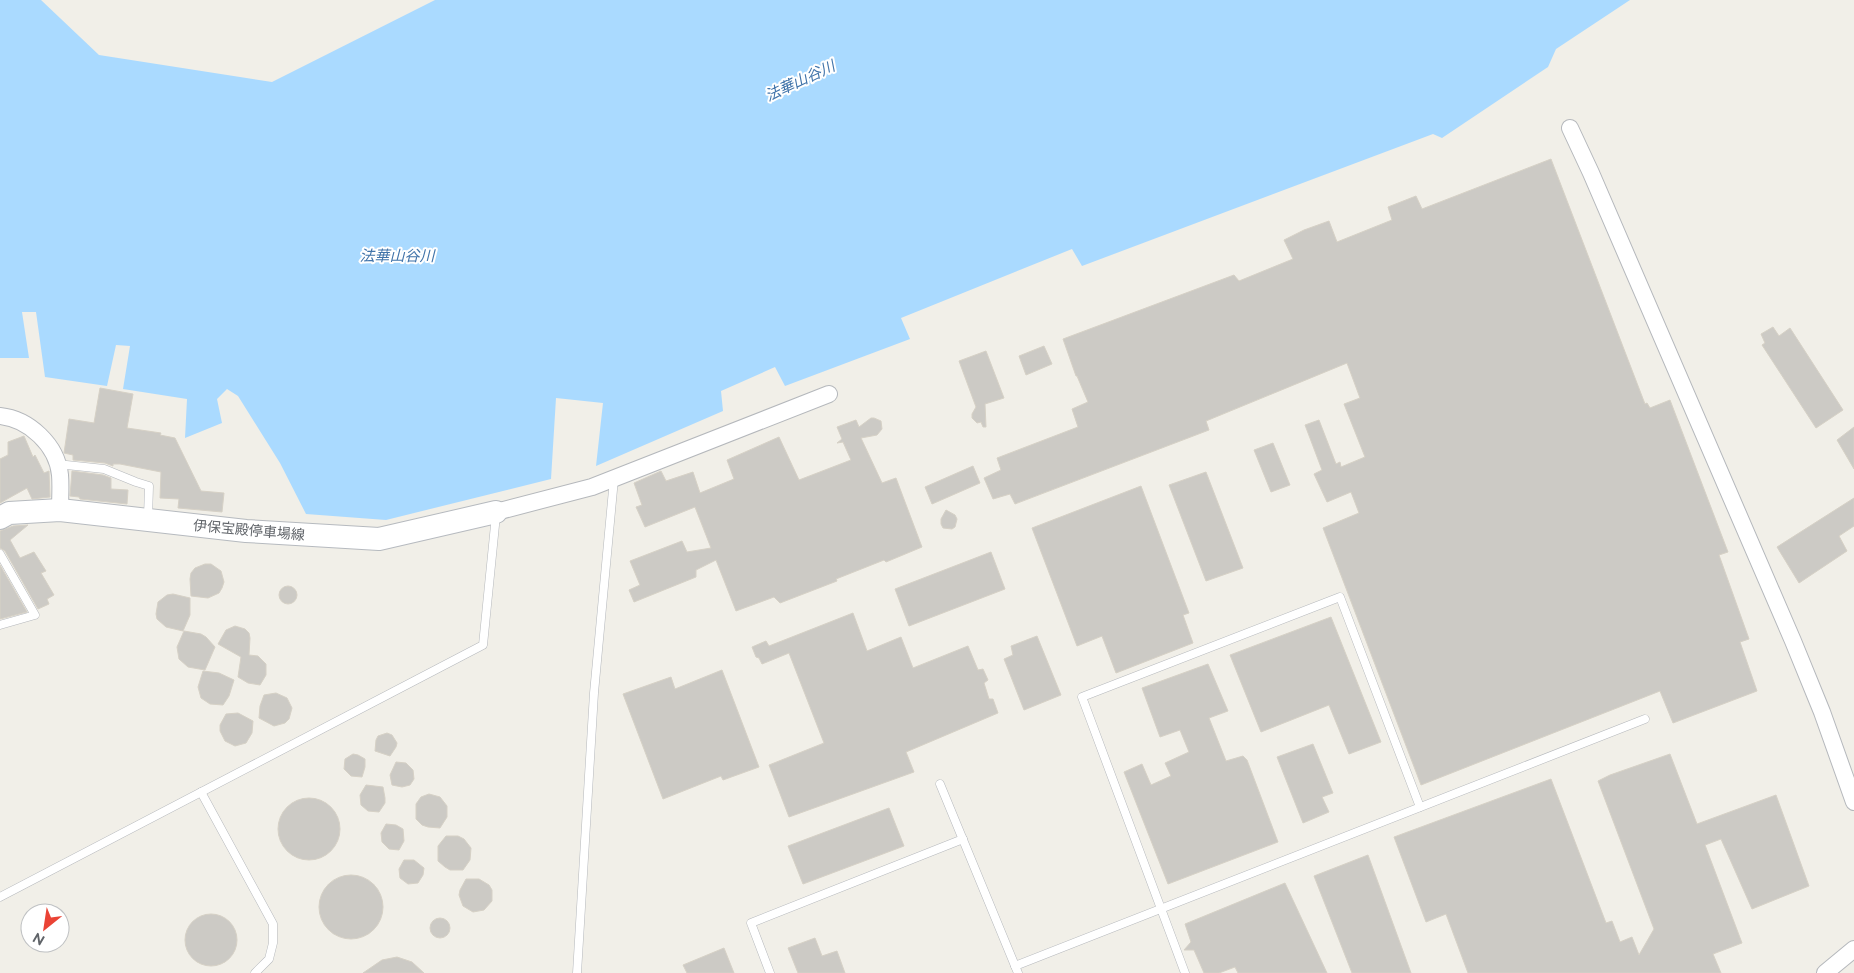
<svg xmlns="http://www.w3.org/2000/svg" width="1854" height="973" viewBox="0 0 1854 973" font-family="Raleway,'Noto Sans JP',sans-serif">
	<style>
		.water { fill: #aadaff }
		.building { fill: #cccac5; stroke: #d6d1c6 }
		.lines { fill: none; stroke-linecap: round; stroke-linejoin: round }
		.service-casing { stroke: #b5b8bc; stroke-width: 9 }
		.minor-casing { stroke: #b5b8bc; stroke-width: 18 }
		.secondary-casing { stroke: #b6babf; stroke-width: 24 }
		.service { stroke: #fff; stroke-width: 8 }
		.minor { stroke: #fff; stroke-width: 16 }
		.secondary { stroke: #fff; stroke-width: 22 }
		.labels { text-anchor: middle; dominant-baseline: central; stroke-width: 4; stroke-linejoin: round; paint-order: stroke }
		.street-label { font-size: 14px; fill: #5f6368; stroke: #fff }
		.water-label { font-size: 15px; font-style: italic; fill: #4174aa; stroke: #fff }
	</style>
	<rect width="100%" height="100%" fill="#f1efe8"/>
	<polygon class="water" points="0,0 41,0 99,55 272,82 435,0 1630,0 1556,49 1548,67 1442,138 1433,134 1082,266 1072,249 901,318 910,339 785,386 775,367 721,391 723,411 596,466 603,403 556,398 551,479 386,520 306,514 280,463 238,396 227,389 217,399 222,423 185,438 187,399 123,389 130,346 116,345 107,386 45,377 36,312 22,312 29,358 0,358"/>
	<g class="building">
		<polygon points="1551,159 1645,404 1647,403 1650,408 1670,400 1728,552 1719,555 1749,639 1740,642 1757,691 1673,723 1660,691 1421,785 1323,528 1359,513 1351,492 1327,502 1314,474 1322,470 1305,425 1319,420 1336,464 1340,462 1341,467 1365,457 1344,404 1360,398 1347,363 1206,421 1209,430 1015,504 1010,494 993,499 984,478 1001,470 997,458 1078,427 1072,409 1088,402 1077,376 1076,376 1063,339 1234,275 1239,281 1293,259 1284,240 1304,230 1329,221 1337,242 1392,220 1388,207 1416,196 1422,209"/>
		<polygon points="1773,327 1779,336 1790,328 1843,410 1816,428 1762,345 1765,343 1761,334"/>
		<polygon points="1044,346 1052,364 1026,375 1019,356"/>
		<polygon points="986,351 1004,398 985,404 986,427 983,427 981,422 977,423 972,418 972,414 976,407 959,361"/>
		<polygon points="100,388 133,394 127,428 161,433 160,435 175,438 201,491 224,493 222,512 178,508 179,499 160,498 161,472 120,464 113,464 113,466 105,463 73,460 73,455 64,453 69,419 94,423"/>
		<polygon points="871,418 874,418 881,421 882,429 877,435 861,438 882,483 896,478 922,547 886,562 884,560 836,579 837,581 780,603 774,597 736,611 716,560 696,570 696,577 634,602 629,590 640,585 630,561 682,541 687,552 711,548 695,507 645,527 636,507 642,505 634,483 661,471 666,481 693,472 700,493 734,479 727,460 779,437 799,480 851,460 843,442 837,443 842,439 837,427 856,420 859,427"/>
		<polygon points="1854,427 1854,469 1837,440"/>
		<polygon points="24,436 33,457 35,455 44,473 49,471 50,497 32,499 27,488 0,503 0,459 8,455 8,442"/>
		<polygon points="1273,443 1290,485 1271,492 1254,450"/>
		<polygon points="973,466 980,483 932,504 925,487"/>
		<polygon points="72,471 103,475 111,478 111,489 128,490 127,504 80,499 79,497 70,496"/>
		<polygon points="1206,472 1243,568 1206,581 1169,485"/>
		<polygon points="1141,486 1189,613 1183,615 1193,643 1116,673 1102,636 1077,646 1032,528"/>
		<polygon points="1854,498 1854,526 1839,536 1847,551 1799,583 1777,547"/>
		<polygon points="946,510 955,515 957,519 955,527 952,529 943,528 941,524 941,519"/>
		<polygon points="28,525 10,540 20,558 34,552 46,571 41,573 54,595 47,599 49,604 38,609 5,551 0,548 0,531 13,526"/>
		<polygon points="991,552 1005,589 909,626 895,589"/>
		<polygon points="205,564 211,564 221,571 224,582 222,588 219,593 208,598 191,596 190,579 191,573 195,568"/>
		<polygon points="0,565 27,612 0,619"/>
		<circle cx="288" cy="595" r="9"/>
		<polygon points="173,594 190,598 190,615 183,631 166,627 157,619 156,614 158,602 167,595"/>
		<polygon points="853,613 867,651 901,637 913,668 968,646 978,670 983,669 988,680 984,683 989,699 993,699 998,713 906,752 914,772 789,817 769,765 824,743 789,653 762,664 759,658 756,657 752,647 766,641 769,646"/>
		<polygon points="1331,617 1381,742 1349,754 1329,705 1261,732 1230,655"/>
		<polygon points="235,626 245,629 249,633 250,638 249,655 258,656 266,664 266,675 260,685 248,683 238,677 241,657 218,644 226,630"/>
		<polygon points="184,631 201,634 206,637 215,647 205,670 188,667 179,659 177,647"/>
		<polygon points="1037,636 1061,695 1024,710 1004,659 1013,655 1011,646"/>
		<polygon points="1208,664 1228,711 1209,718 1226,761 1243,756 1247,760 1278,842 1168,884 1124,772 1142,764 1151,785 1171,776 1165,763 1189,752 1180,730 1160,737 1142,688"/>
		<polygon points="722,670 759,767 723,780 721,776 663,799 623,694 671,677 675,689"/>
		<polygon points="203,671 219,673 234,680 229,696 223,705 210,704 201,698 198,687"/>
		<polygon points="276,693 287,698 292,708 289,719 285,723 274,726 259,718 260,706 264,695"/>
		<polygon points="238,713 253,721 252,733 246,743 235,746 225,741 220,731 220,725 226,714"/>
		<polygon points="387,733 392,735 397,743 396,747 390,756 375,751 376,740 378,736"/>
		<polygon points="1313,744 1333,793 1322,797 1329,812 1303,823 1277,757"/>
		<polygon points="353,754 358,755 365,759 365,767 362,777 351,776 344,769 345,759"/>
		<polygon points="1670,754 1697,824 1776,795 1809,886 1752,909 1721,839 1705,845 1742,943 1713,954 1721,973 1468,973 1446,914 1426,922 1394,837 1551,779 1606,923 1612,921 1620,942 1632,937 1639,955 1654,929 1598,781 1610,775"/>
		<polygon points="396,762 406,763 413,770 414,779 410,785 402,787 392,785 390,775"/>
		<polygon points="366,785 383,787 385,798 385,803 379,812 368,811 361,805 360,795"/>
		<polygon points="429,794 440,797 447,806 447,817 440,828 428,827 422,825 416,819 416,804 421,797"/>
		<circle cx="309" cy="829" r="31"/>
		<polygon points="889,808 904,846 803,884 788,846"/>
		<polygon points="386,824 396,825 403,829 404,841 399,850 389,849 382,842 381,833"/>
		<polygon points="446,836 458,836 464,839 471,848 470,860 463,870 450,870 445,867 438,861 438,846"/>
		<polygon points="1368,855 1411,973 1352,973 1314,876"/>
		<polygon points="404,860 414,860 424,868 423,875 418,883 408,884 400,878 399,869"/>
		<circle cx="351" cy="907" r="32"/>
		<polygon points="466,879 479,879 489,885 492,890 492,901 484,910 473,912 463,906 459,895 460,890"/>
		<polygon points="1285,883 1327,973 1238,973 1235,967 1219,973 1204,973 1194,950 1184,950 1191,942 1185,924"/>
		<circle cx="211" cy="940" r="26"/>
		<circle cx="440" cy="928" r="10"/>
		<polygon points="815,938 822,956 837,951 845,973 798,973 788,948"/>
		<polygon points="724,948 734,973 687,973 683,965"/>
		<polygon points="397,957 412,962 424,973 363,973 382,960"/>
	</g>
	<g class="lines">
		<defs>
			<g id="service">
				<polyline points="57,464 104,469 136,482 149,486 148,518"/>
				<polyline points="0,554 35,615 0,625"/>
				<polyline points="940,784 1018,973"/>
				<polyline points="201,792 273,924 273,943 269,959 255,973"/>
				<polyline points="0,897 483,645 496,515"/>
				<polyline points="1015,966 1645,719"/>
				<polyline points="577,973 594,693 614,479"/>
				<polyline points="770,973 751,923 963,839"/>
				<polyline points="1185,973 1082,697 1340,597 1420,807"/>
			</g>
			<g id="minor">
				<polyline points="1570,128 1591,173 1793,641 1822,712 1854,802"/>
				<path d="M0,416c29,3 57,29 60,59 1,11 0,23 0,35"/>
				<polyline points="496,512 592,487 829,394"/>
				<polyline points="1825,973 1854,949"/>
			</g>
			<polyline id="secondary" points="0,518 9,513 60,510 246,531 379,539 496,512"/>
		</defs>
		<use href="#service" class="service-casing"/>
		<use href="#minor" class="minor-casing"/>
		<use href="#secondary" class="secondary-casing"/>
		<use href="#service" class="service"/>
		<use href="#minor" class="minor"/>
		<use href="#secondary" class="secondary"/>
	</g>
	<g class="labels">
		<g class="street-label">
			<text transform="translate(249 530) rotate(5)">伊保宝殿停車場線</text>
		</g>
		<g class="water-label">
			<text transform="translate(800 81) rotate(-25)">法華山谷川</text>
			<text x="397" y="256">法華山谷川</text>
		</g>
	</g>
	<g transform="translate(45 928) rotate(210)"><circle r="24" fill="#ffffff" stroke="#bfc1c3"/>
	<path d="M0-4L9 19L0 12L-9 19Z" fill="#ea4335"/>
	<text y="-8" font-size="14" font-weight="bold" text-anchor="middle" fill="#5f6368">N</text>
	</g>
</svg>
